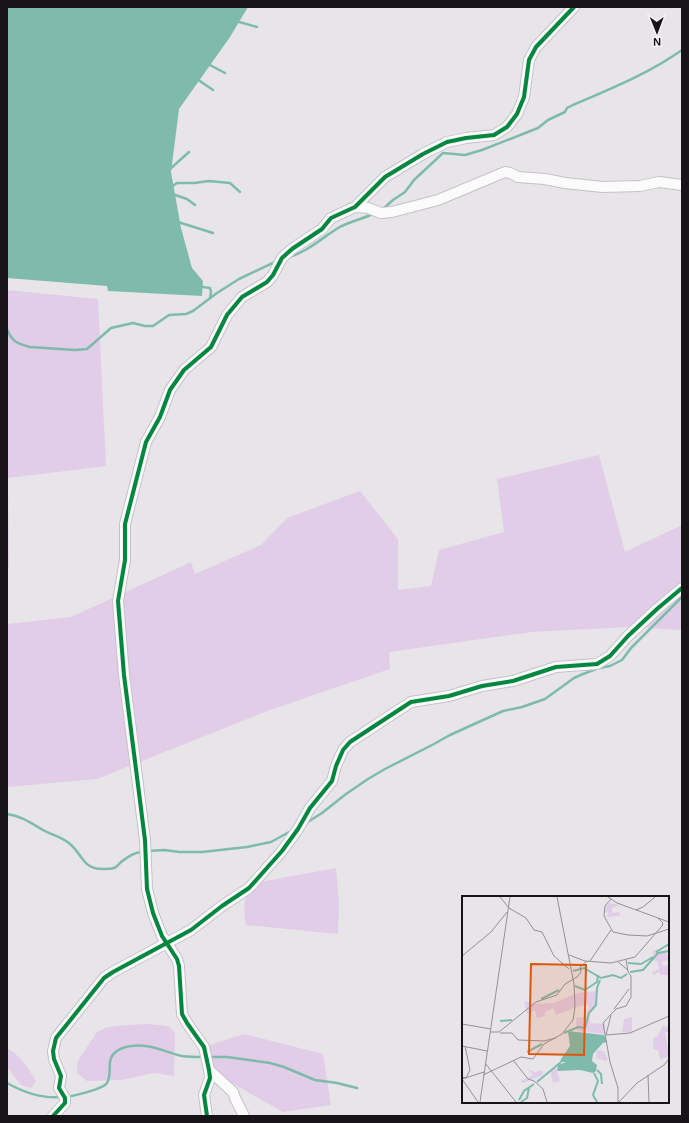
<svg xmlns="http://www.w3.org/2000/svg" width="689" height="1123" viewBox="0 0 689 1123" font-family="Arial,sans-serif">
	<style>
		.green { fill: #e1cde7 }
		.water { fill: #7ebbac }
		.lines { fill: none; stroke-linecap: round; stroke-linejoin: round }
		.stream { stroke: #7ebbac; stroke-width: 2.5 }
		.street-casing { stroke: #c5c2c6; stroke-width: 12 }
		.street { stroke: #fcfbfc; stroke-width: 10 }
		.cycleway-casing { stroke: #f6f0f8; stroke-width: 6 }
		.cycleway { stroke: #00873e; stroke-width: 4 }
		.inset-river { fill: none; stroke: #7ebbac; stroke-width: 2 }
		.inset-road { fill: none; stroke: #949195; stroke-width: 1 }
		.view { fill: #de560d; fill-opacity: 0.15; stroke: #de560d; stroke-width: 2 }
		.inset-edge { fill: none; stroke: #161417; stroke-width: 2 }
	</style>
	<rect width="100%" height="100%" fill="#e8e5e9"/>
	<g class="green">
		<polygon points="7,290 98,299 106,466 8,478 9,567 7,568"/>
		<polygon points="599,455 625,552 682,525 682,630 630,627 532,632 389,652 390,669 267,711 97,779 7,787 7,624 71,617 191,562 195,574 261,545 287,518 360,491 398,539 398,590 431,586 439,550 504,532 497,479"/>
		<path d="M336,868l3,34 -1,32 -92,-9c-3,-14 -3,-31 8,-42z"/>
		<polygon points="148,1024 168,1026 175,1033 174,1076 154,1073 121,1080 87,1081 77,1073 78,1061 97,1032 108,1027 126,1025"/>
		<polygon points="244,1034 323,1054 331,1105 283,1112 209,1070 206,1046"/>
		<path d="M7,1048c13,7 22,21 29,33l-5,7 -10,-3 -14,-18z"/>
	</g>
	<polygon class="water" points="7,7 248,7 230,37 179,109 171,172 181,228 192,268 203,281 202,296 108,291 107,286 7,278"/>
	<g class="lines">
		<g class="stream">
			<polyline points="236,21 257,27"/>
			<polyline points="208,64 225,73"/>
			<polyline points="197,79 213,90"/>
			<polyline points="170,169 189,152"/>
			<polyline points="171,187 177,183 194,183 209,181 230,183 240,192"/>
			<polyline points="172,194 187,199 195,205"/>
			<path d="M383,209l10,-9 12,-8 9,-12 29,-27 22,2 17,-5 56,-22 10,-8 17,-8 2,-4 6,-3c37,-16 75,-31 109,-55"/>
			<polyline points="178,222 213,233"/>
			<path d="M289,257c18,-5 33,-19 49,-29 10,-6 24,-9 35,-14"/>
			<polyline points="203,287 210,288 211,292 210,298"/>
			<path d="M7,329c5,13 11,15 23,18l45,3 12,-1 24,-21 22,-5 12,3h8l16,-11 17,-1 7,-3 24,-18 22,-14 38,-18"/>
			<path d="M7,814c14,2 24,9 36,16 9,5 19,7 27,14 13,11 12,24 32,25 4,0 9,0 12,-1 3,-1 5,-4 7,-6 7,-5 13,-10 22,-10"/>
			<polyline points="306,823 322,813 346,794 368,779 385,769 434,744 450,735 503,711 522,707 545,699 574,678 583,674 599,668 610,666 622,660 631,648 682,597"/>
			<polyline points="148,851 164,850 180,852 202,852 247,847 271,842 291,831"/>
			<polyline points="208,1057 227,1057 270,1063 284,1067 315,1080 337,1083 357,1088"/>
			<path d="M7,1083c16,9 36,16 55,14"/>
			<path d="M67,1097c9,-2 35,-7 40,-14 4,-7 2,-14 3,-21 1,-10 12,-15 21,-16 17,-3 34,6 51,10 7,1 14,1 21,1"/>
		</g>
		<defs>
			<g id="street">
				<polyline points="355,207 368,208 381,213 392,212 438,200 505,172 510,173 518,177 545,179 565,183 603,187 640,186 659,182 682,185"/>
				<polyline points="209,1070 233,1092 235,1098 244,1116"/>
				<polyline points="53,1116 65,1103 65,1098 59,1088 61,1076 54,1059 53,1051 56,1038 104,978 113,972 191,930 222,906 249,888 282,851 298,829 310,808 332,781 336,766 343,750 350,742 411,702 449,696 482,686 513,681 556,667 597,664 610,656 628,636 657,609 682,588"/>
				<polyline points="207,1116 204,1095 210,1078 209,1070 204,1047 199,1040 187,1023 182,1014 179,966 177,959 162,936 153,913 147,889 145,840 124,675 118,601 125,560 125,524 146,442 160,417 170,390 184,370 204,353 211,347 227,315 242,297 267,282 273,275 282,258 292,249 322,229 331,218 355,207 385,177 423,154 447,142 466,138 494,135 507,127 517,114 524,97 529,60 536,47 574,7"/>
			</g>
		</defs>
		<use href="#street" class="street-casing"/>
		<use href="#street" class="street"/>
		<defs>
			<g id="cycleway">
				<polyline points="53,1116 65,1103 65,1098 59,1088 61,1076 54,1059 53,1051 56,1038 104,978 113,972 191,930 222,906 249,888 282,851 298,829 310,808 332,781 336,766 343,750 350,742 411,702 449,696 482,686 513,681 556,667 597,664 610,656 628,636 657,609 682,588"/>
				<polyline points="207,1116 204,1095 210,1078 209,1070 204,1047 199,1040 187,1023 182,1014 179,966 177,959 162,936 153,913 147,889 145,840 124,675 118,601 125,560 125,524 146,442 160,417 170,390 184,370 204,353 211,347 227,315 242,297 267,282 273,275 282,258 292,249 322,229 331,218 355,207 385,177 423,154 447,142 466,138 494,135 507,127 517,114 524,97 529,60 536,47 574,7"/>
			</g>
		</defs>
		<use href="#cycleway" class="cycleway-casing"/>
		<use href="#cycleway" class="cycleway"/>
	</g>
	<g transform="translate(462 896)">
		<rect width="207" height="207" fill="#e8e5e9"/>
		<path d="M147,7l11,2 -8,3v5l7,-1 1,4 -14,1 3,-4 -4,-1 1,-5zM194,53l3,4 7,-2 3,9 -7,2 1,4 6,-1v10h-9l-1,-3 -6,3 -1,-3 7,-3 -2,-8 -4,-1 1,-4 -2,-4zM134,95l-1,14 -6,8 1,10 15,1v10l-28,-3 -1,-13 8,-1v-7l4,-1v-4l-9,1 -23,9 -3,-7 -8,4v4l-8,2 -2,-8 -8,4 -3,-13 11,3 19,-1 23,-10zM170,121v15h-10l2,-13zM201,129l6,3v4h-4l4,24 -9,4 -2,-10 -5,-1 1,-12h3zM135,154l6,1 5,8 -2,2 -10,-3zM94,172l4,13 -7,2 -3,-13zM66,173l7,3 7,-2 1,5 -20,8 -2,-2 12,-6z" fill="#e1cde7"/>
		<path d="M106,135l36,4 3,7 -4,1 -10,11 -1,7 5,4 -1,6 -3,2 -13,-3 -23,1 1,-6 8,-3h-6l1,-3 9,-13z" fill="#7ebbac"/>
		<path class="inset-river" d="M194,56l13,-8M166,67l13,1 12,-7M111,75l11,-3 17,10 12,-3 8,3 6,-4M168,76l13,-2 15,-17 11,-2M113,90l10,4 12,-8 1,-7M79,103l18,-9M38,125l12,-1M102,137l14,-6 7,1 4,-15 7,-8 1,-17 3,-8M65,156l15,-8M135,174l4,4 1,10M132,177l4,8 -5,14 4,7M75,186l24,-20M57,204l5,-9 10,-7M59,206l6,-4 2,-10"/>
		<path class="inset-road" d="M38,1l9,11 17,10 8,12 8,2 12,24 15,13M146,1l9,6 52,19M149,3l-6,7 -1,10 9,16 15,3 19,1 22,-7M174,14l7,-3 12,-10M107,59l16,6 26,2 24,-6 27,-31 1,-3 -5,-5M0,60l29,-24 16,-20M128,65l21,-31M156,66l10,8M152,113l15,-20M149,119l-5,20 24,-2 39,-17M0,128l29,5M28,136h9l37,-30 21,-7 8,-11 12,-7 4,-5 -1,-5 7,-6M38,137h12l6,7 26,1 12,-3M0,150l25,5M51,164l15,19 6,2 9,8 4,13M23,167l31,39M21,179l38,-18 12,2 11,-15 18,-10 11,-14 2,-13 -1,-23 -17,-87M186,179l1,27M0,181l4,1 4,-8 -5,-24M16,206l-16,-23 22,-7M18,206l30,-205M156,206v-14l-8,-26 -7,-39 13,-14 10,-3 5,-9v-21l-3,-4 -2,-13M157,206l18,-19 27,-18 5,-6"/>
		<path class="view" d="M69,68l55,1 -2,90 -55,-1z"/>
		<rect width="207" height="207" class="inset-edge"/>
	</g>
	<rect width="689" height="1123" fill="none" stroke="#161417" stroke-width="16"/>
	<g transform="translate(657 32) rotate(179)" stroke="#f6f0f8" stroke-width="3" paint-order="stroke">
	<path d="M0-3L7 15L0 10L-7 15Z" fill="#161417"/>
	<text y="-6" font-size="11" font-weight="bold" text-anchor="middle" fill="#161417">N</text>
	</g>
</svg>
